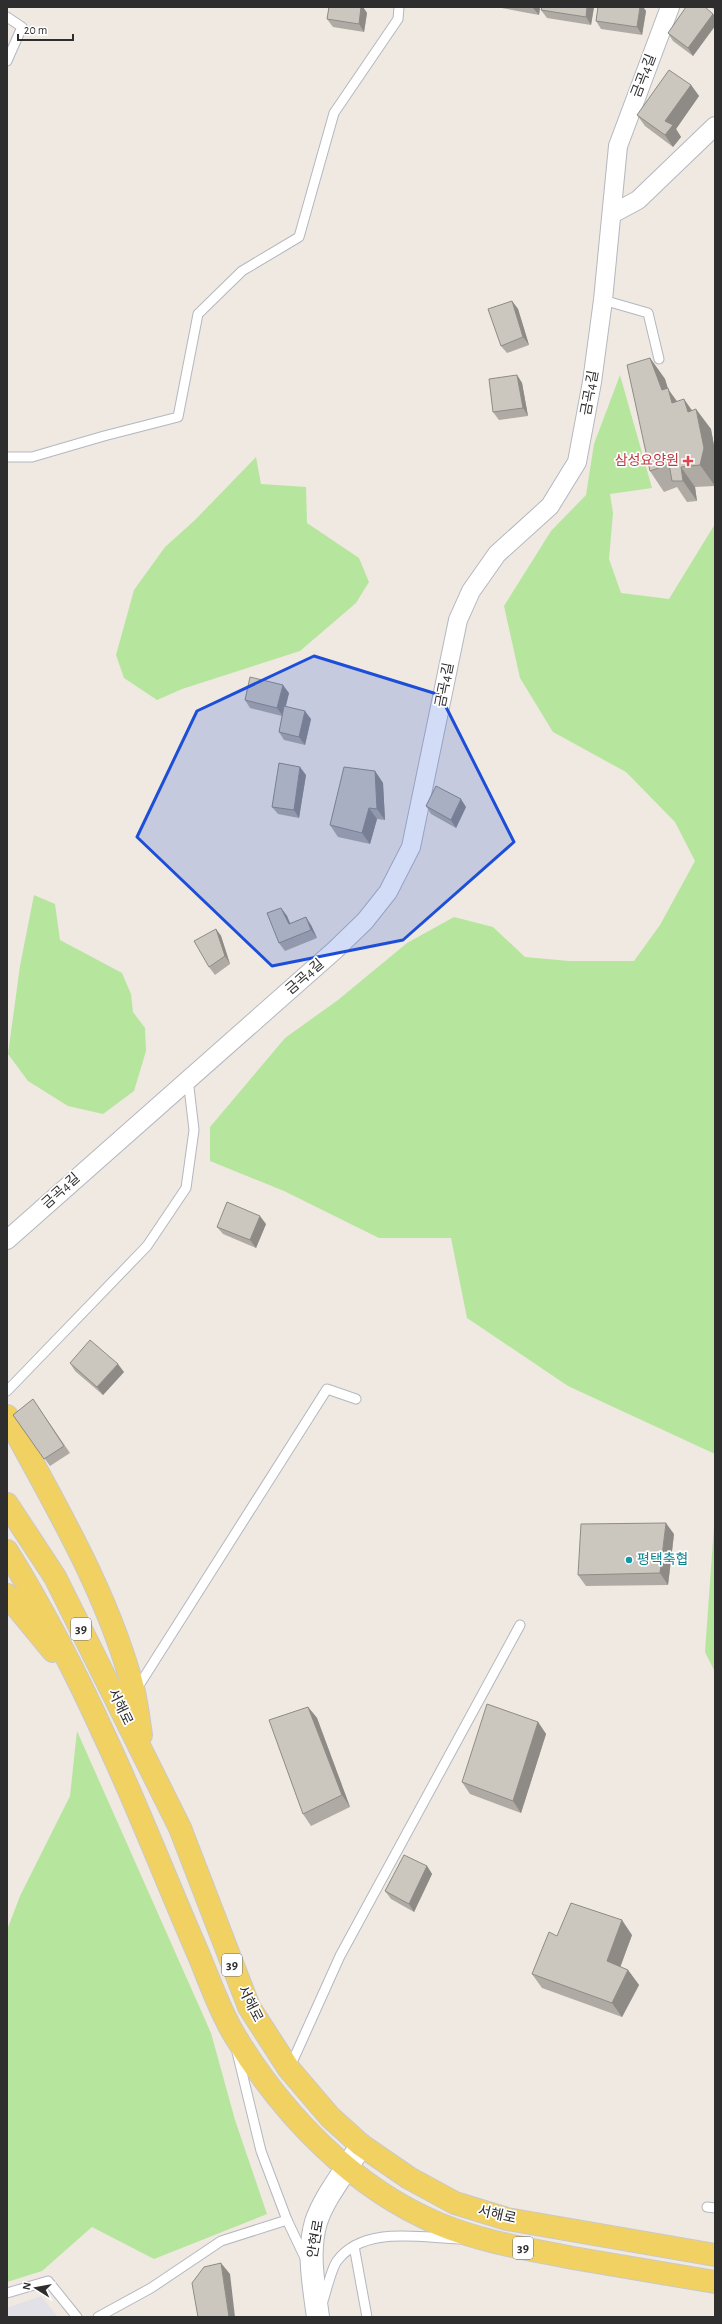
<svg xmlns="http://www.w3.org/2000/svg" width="722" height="2324" viewBox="0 0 722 2324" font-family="'Alegreya Sans','Noto Sans KR',sans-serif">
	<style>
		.industrial { fill: #e3e1e8 }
		.green { fill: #b6e59e }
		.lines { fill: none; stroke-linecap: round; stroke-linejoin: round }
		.lane-casing { stroke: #b4b7c1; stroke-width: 11 }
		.street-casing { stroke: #b4b7c1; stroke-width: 20 }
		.secondary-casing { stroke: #b4b7c1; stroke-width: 24 }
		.primary-casing { stroke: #c9c9c9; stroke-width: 24 }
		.lane { stroke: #fff; stroke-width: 9 }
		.street { stroke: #fff; stroke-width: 18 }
		.secondary { stroke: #fff; stroke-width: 22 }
		.primary { stroke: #f2d163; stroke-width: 22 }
		.wall { fill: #afaba4 }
		.shaded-wall { fill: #8e8b86 }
		.building { fill: #cbc7bf; stroke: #8e8b86 }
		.marked { fill: #1d4ed8; fill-opacity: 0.2; stroke: #1d4ed8; stroke-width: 3; stroke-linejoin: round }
		.health-dot { fill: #e0444e; stroke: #fff; stroke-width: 1.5 }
		.culture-dot { fill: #0f9aa8; stroke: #fff; stroke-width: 1.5 }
		.labels { text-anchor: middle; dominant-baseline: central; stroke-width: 3.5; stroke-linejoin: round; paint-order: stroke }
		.shield { fill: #fff; stroke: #6d6d6d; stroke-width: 1 }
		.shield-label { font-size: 13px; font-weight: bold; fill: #2e2e2e }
		.street-label { font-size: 14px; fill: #2e2e2e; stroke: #fff }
		.health-label { font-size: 14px; fill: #be3a42; stroke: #fff; text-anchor: end }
		.culture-label { font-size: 14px; fill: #0d838f; stroke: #fff; text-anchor: start }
	</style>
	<rect width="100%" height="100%" fill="#efe9e1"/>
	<polygon class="industrial" points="41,2296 58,2317 7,2317 7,2308"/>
	<g class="green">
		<polygon points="620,375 652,488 610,494 613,513 609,559 621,593 669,599 715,524 715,1454 568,1386 467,1318 451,1238 379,1238 284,1191 210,1161 210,1127 285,1038 338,1000 407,943 454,917 493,927 525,957 569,961 634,961 660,925 695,861 675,822 626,772 553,732 520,678 504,606 551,531 586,495 594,444"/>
		<polygon points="256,457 261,484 306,487 307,523 359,558 369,582 356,603 300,651 182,689 157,700 124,678 116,655 134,590 165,547 195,520"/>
		<polygon points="34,895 55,904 60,940 122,973 131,994 133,1012 145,1028 146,1051 134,1091 103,1114 68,1106 28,1081 8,1054 20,966"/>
		<polygon points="715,1512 715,1672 705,1652"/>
		<polygon points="77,1731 211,2033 235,2120 267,2214 154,2259 92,2227 42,2271 7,2282 7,1930 20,1896 70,1796"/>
	</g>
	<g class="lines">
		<defs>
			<g id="lane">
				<polyline points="7,17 22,27 7,61"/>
				<polyline points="603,300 648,313 659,359"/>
				<polyline points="7,457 32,457 104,436 178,417 198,314 242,271 299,237 334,113 398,19 399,7"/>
				<polyline points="7,1391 147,1246 186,1188 194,1130 188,1079"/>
				<polyline points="136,1690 327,1389 356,1399"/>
				<polyline points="237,2052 261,2151 287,2220 306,2260"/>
				<polyline points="290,2067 340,1956 520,1625"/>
				<polyline points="707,2207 715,2208"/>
				<polyline points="354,2246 367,2317"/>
				<polyline points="7,2293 48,2281 77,2317"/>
				<path d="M322,2304c4,-11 9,-35 15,-43 27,-36 83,-23 122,-22"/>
				<polyline points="98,2317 151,2288 221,2241 287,2220"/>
			</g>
			<g id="street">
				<polyline points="612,214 638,200 715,126"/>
				<polyline points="7,1240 335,950 365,921 388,892 411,847 458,620 471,591 497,554 550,506 577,462 592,382 603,300 618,146 670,7"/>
			</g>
			<path id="secondary" d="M318,2317c-4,-30 -11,-65 -2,-95 9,-27 31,-52 45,-77"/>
			<g id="primary">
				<path d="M7,1416c48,89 102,178 127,276 3,14 5,29 7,43"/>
				<polyline points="7,1504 55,1577 180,1828 249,2007 289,2069 330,2117 361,2145 409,2178 455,2203 507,2219 715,2255"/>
				<path d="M7,1551c37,60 69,122 98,186 33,70 61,143 92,214 12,28 22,59 38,85 48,79 118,152 204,188 43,18 89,25 134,34 48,8 95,16 142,24"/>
				<polyline points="7,1595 53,1651"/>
			</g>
		</defs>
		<use href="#lane" class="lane-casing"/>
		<use href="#street" class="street-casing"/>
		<use href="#secondary" class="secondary-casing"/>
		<use href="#primary" class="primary-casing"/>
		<use href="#lane" class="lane"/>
		<use href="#street" class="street"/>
		<use href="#secondary" class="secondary"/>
		<use href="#primary" class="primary"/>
	</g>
	<g class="wall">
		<polygon points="329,7 363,7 367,13 364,32 333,27 327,19"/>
		<polygon points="496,7 540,7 539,15"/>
		<polygon points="594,7 591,25 547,18 541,10"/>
		<polygon points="598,7 643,7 646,11 642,35 601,29 596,21"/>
		<polygon points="711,7 715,7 715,10"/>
		<polygon points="713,14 715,16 715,26 693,56 673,41 668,33"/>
		<polygon points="691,85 699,96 676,129 681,137 673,147 645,126 637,115"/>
		<polygon points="512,301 518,309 529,345 507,353 501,346"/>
		<polygon points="650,358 665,379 668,389 677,401 692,410 711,429 715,451 715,486 695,487 697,501 687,502 677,487 664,492 650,471"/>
		<polygon points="517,375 522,383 528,416 499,420 493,412"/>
		<polygon points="289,693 286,706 311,719 305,745 284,740 279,732 282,716 250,708 245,700"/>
		<polygon points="375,771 383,783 385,820 377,819 370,844 338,837 330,825"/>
		<polygon points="306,775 299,818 278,814 272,807"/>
		<polygon points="426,806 466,807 456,828 431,814"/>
		<polygon points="281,908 287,916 290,924 311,925 317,938 285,951 279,943"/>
		<polygon points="216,929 221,936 230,964 215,975 209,967"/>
		<polygon points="266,1224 256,1248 223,1234 217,1227"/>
		<polygon points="70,1363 124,1372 103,1395 75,1371"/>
		<polygon points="33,1399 70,1453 50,1466 13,1415"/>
		<polygon points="674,1534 668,1585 586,1586 578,1575"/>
		<polygon points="308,1707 317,1718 350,1807 311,1826 303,1814"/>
		<polygon points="538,1722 546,1734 521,1813 470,1794 462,1782"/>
		<polygon points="427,1866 432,1874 414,1912 391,1899 385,1891"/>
		<polygon points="632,1935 620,1967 628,1970 639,1985 622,2017 542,1988 532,1974 557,1936"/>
	</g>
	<g class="shaded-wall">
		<polygon points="361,7 363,7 367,13 364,32 359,24"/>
		<polygon points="533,7 540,7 539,15 533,8"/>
		<polygon points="587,7 594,7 591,25 586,17"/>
		<polygon points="640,7 643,7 646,11 642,35 637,27"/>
		<polygon points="713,14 715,16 715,26 693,56 688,48"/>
		<polygon points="691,85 699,96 676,129 681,137 673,147 665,135 665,121"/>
		<polygon points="512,301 518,309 529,345 523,337"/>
		<polygon points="650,358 665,379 668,389 682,409 686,423 662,390"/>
		<polygon points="517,375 522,383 528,416 523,408"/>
		<polygon points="684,399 698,419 696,409 711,429 715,451 715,486 700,465"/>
		<polygon points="681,467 695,487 697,501 683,481"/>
		<polygon points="283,685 289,693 283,716 277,708"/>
		<polygon points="305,711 311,719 305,745 299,737"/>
		<polygon points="300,767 306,775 299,818 294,810"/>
		<polygon points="375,771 383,783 385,820 377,809"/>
		<polygon points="461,799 466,807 456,828 451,820"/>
		<polygon points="369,808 377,819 370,844 362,833"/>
		<polygon points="281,908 287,916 294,932 289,924"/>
		<polygon points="306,917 311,925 317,938 311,930"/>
		<polygon points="216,929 221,936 230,964 225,956"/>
		<polygon points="260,1216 266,1224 256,1248 250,1240"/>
		<polygon points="118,1364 124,1372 103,1395 97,1387"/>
		<polygon points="666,1523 674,1534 668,1585 660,1573"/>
		<polygon points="308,1707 317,1718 350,1807 342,1795"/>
		<polygon points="538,1722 546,1734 521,1813 513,1801"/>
		<polygon points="427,1866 432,1874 414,1912 409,1904"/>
		<polygon points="622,1920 632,1935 617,1976 607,1961"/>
		<polygon points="628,1970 639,1985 622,2017 612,2003"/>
		<polygon points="221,2263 230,2274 235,2317 229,2317"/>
	</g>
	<g class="building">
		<polygon points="329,7 361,7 359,24 327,19"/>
		<polygon points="542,7 587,7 586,17 541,10"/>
		<polygon points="598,7 640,7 637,27 596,21"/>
		<polygon points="686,7 705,7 713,14 688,48 668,33"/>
		<polygon points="669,70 691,85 665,121 673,125 665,135 637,115"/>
		<polygon points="512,301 523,337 501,346 488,309"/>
		<polygon points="650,358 662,390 668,388 672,403 684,399 688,412 696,409 704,448 700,465 681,467 683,481 672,481 669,464 650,471 627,365"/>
		<polygon points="517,375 523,408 493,412 489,379"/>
		<polygon points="250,677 283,685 277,708 245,700"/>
		<polygon points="284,706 305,711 299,737 279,732"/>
		<polygon points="279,763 300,767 294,810 272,807"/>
		<polygon points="344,767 375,771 377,809 369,808 362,833 330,825"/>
		<polygon points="436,786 461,799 451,820 426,806"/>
		<polygon points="281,908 289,924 306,917 311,930 279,943 267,913"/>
		<polygon points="216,929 225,956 209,967 194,941"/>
		<polygon points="227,1202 260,1216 250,1240 217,1227"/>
		<polygon points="90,1340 118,1364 97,1387 70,1363"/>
		<polygon points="33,1399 64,1446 44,1459 13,1415"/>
		<polygon points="666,1523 660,1573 578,1575 581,1524"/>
		<polygon points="487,1704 538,1722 513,1801 462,1782"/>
		<polygon points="308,1707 342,1795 303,1814 269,1720"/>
		<polygon points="404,1855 427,1866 409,1904 385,1891"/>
		<polygon points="571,1903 622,1920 607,1961 628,1970 612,2003 532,1974 549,1932 557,1936"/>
		<polygon points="221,2263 229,2317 198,2317 192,2283 204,2267"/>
	</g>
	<path class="marked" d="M314,656l126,39 74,147 -111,98 -131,26 -135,-129 60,-126z"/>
	<path class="health-dot" d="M686 455h4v4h4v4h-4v4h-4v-4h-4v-4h4z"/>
	<circle class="culture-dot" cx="629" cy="1560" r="4"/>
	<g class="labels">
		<g class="shield">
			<rect x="71" y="1618" width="20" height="22" rx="3"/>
			<rect x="222" y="1954" width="20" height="22" rx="3"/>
			<rect x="513" y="2237" width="20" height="22" rx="3"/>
		</g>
		<g class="shield-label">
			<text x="81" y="1629">39</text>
			<text x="232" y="1965">39</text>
			<text x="523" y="2248">39</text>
		</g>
		<g class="street-label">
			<text transform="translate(644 76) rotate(-69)">금곡4길</text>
			<text transform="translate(590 393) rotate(-80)">금곡4길</text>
			<text transform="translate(445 685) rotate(-79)">금곡4길</text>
			<text transform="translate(305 977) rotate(-41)">금곡4길</text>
			<text transform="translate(61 1191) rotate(-42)">금곡4길</text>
			<text transform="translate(120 1707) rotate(64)">서해로</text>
			<text transform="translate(250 2004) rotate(63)">서해로</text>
			<text transform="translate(497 2215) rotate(13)">서해로</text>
			<text transform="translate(316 2239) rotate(-80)">안현로</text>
		</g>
		<g class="health-label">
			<text x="679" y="461">삼성요양원</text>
		</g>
		<g class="culture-label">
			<text x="637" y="1560">평택축협</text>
		</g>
	</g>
	<rect width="722" height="2324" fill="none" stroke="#2e2e2e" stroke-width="16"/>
	<g transform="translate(36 2288) rotate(281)" stroke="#ffffff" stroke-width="3" paint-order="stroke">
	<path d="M0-3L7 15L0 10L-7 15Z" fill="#2e2e2e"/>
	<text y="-6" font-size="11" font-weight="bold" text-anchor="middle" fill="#2e2e2e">N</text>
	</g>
	<path d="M18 34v6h55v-6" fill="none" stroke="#2e2e2e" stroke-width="2"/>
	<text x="24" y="34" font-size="12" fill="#2e2e2e" stroke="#ffffff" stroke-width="3" paint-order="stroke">20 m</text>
</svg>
